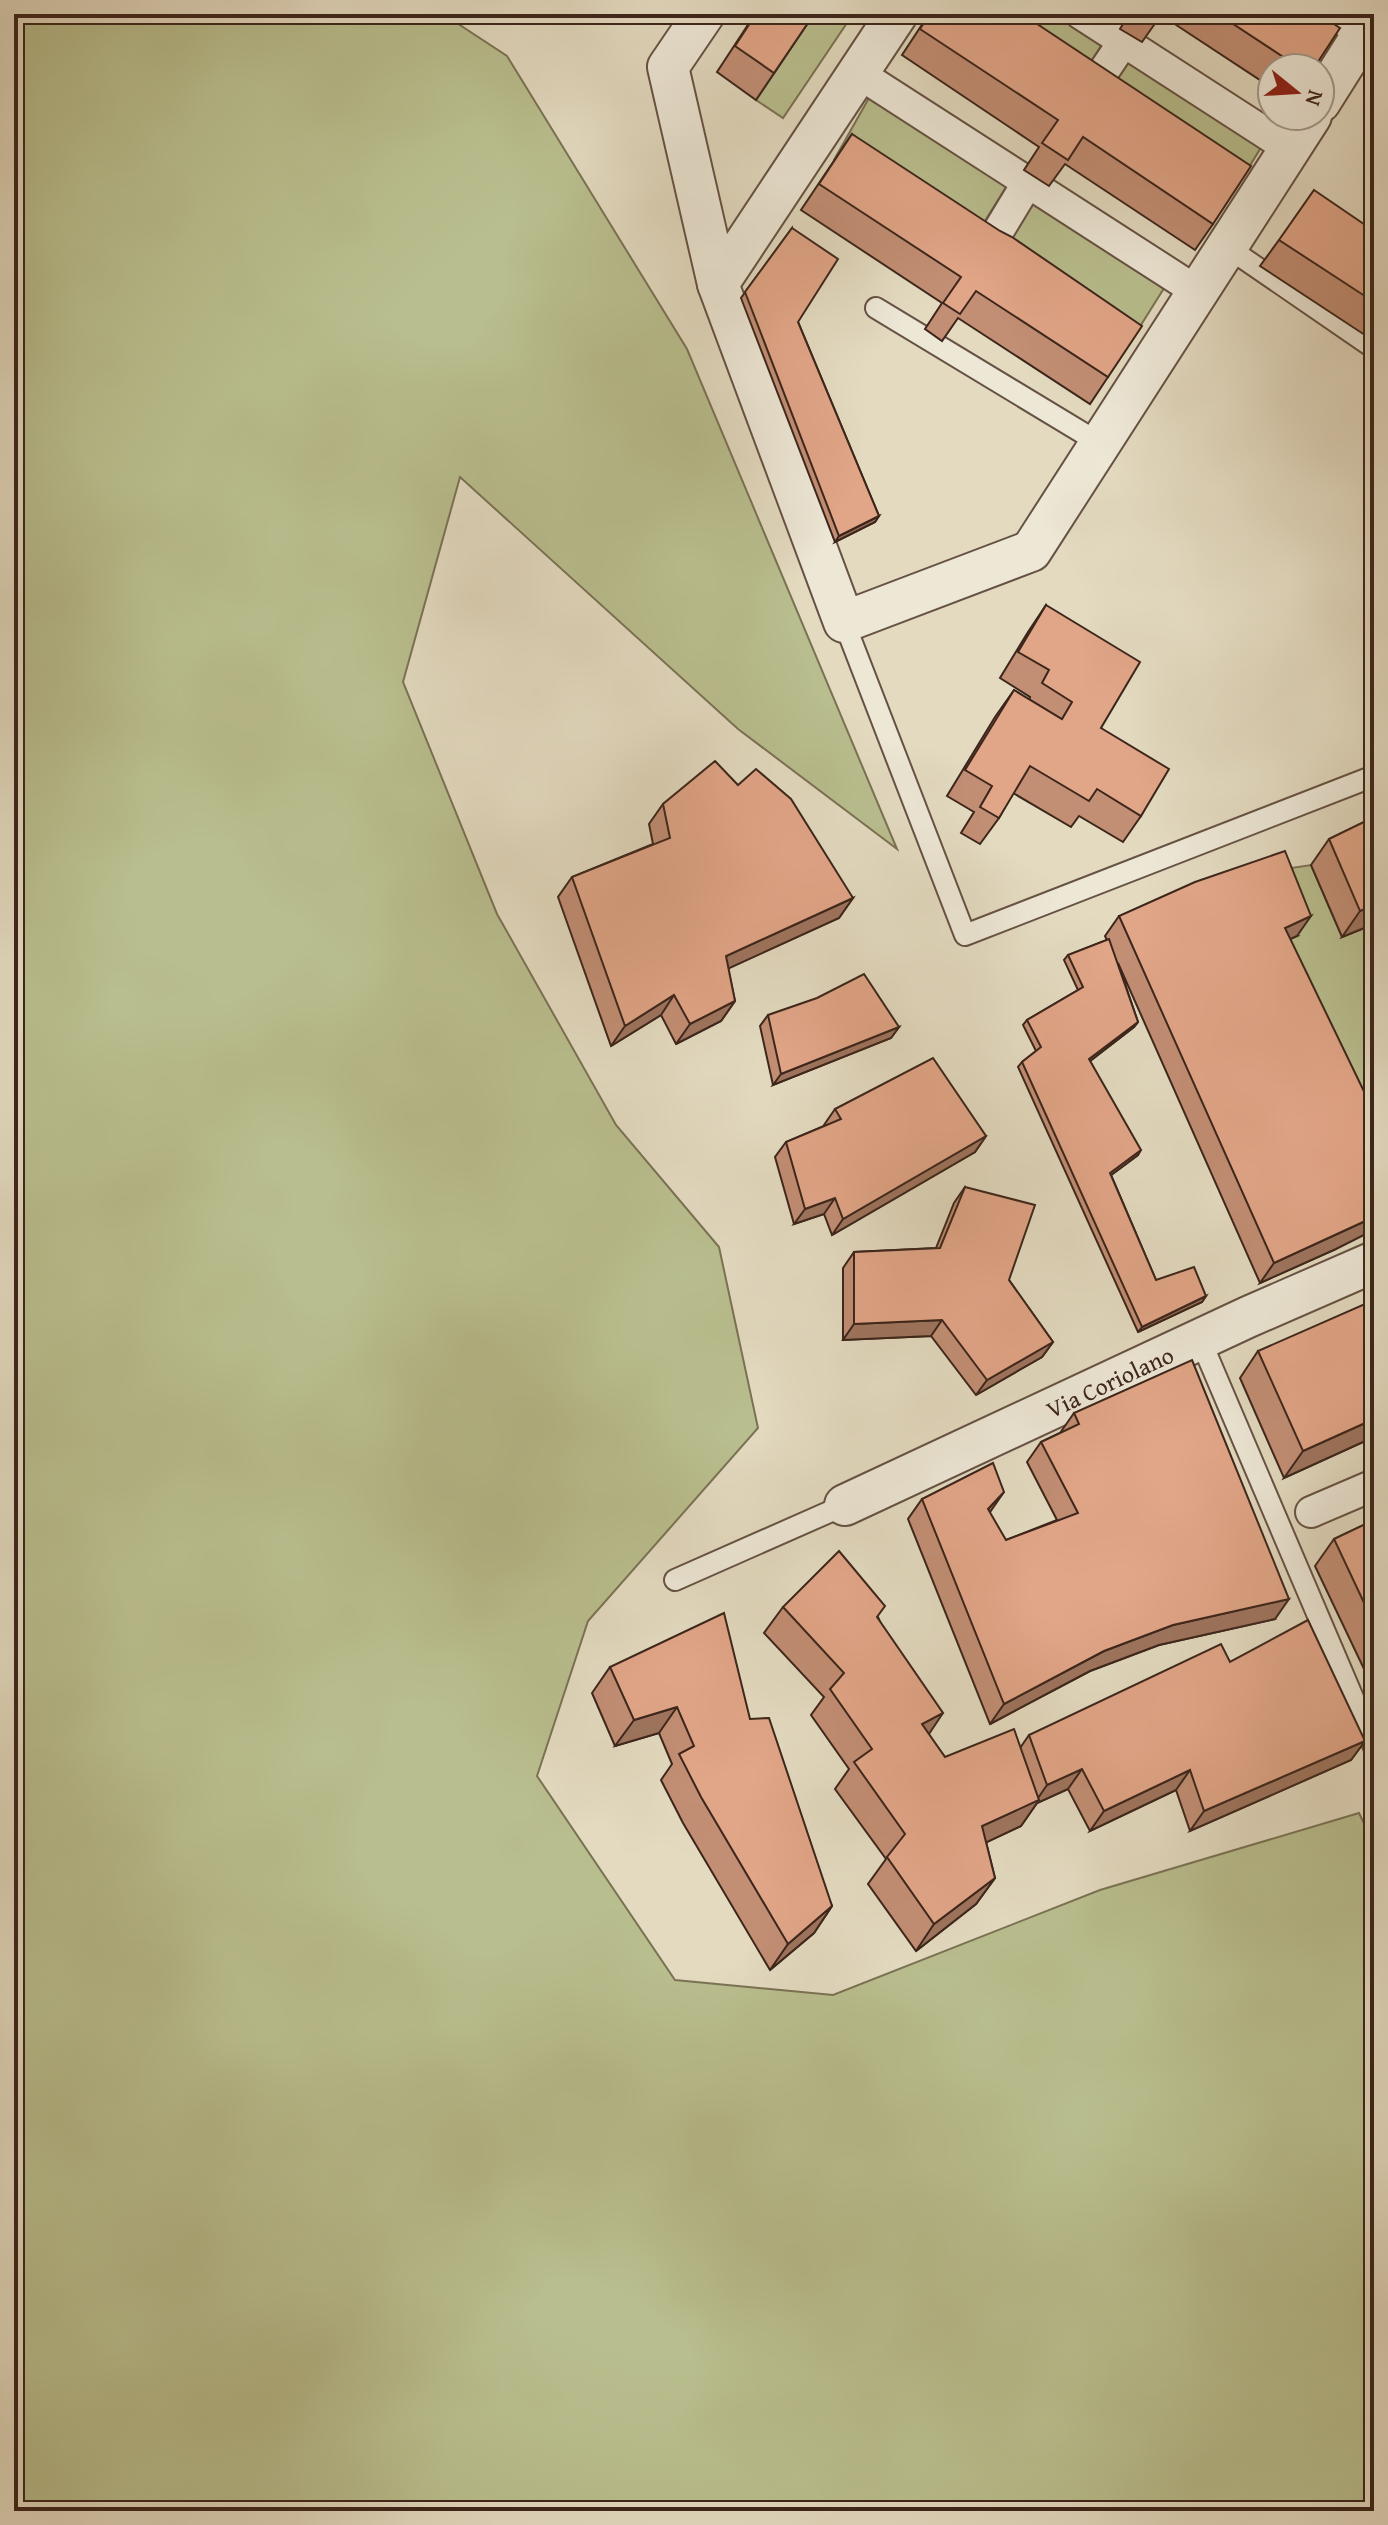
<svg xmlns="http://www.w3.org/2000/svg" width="1388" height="2525" viewBox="0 0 1388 2525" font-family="'Gentium Book Plus',serif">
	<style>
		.green { fill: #b9be8e; stroke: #7a7254; stroke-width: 2 }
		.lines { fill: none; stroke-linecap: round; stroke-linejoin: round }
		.service-casing { stroke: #665244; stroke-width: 24 }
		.pedestrian-casing { stroke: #665244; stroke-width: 34 }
		.minor-casing { stroke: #665244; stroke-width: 44 }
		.service { stroke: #ede7d6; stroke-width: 20 }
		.pedestrian { stroke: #ede7d6; stroke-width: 30 }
		.minor { stroke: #ede7d6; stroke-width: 40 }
		.wall { fill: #c28e74; stroke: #3c251b; stroke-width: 2 }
		.shaded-wall { fill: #9e745e; stroke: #3c251b; stroke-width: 2 }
		.building { fill: #e1a587; stroke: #3c251b; stroke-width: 2 }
		.labels { text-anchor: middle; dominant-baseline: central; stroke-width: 6; stroke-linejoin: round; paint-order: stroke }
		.street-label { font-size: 24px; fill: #3c251b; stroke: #ede7d6 }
	</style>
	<rect width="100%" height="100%" fill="#e3dac0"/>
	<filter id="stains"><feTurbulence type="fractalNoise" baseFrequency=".0025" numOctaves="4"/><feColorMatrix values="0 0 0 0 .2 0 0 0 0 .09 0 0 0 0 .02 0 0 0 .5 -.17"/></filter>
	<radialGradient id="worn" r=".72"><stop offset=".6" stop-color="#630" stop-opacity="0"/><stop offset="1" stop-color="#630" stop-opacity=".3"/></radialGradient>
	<g class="green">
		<polygon points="14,14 443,14 507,56 687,349 897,849 738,729 460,477 403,682 497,914 616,1125 719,1247 758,1428 588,1621 537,1776 675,1980 833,1995 1100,1890 1359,1813 1374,1844 1374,2511 14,2511"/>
		<polygon points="813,14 853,14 783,118 756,100"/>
		<polygon points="964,14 1070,14 1106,38 1075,87"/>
		<polygon points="1133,53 1265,141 1233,193 1100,104"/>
		<polygon points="869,98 1008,184 968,248 834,160"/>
		<polygon points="1036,196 1166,285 1124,352 994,264"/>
		<polygon points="1311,865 1342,937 1374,924 1374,1125 1271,948 1271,871"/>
	</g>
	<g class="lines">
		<defs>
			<g id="service">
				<polyline points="1227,247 1374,348"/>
				<polyline points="876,308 1101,444"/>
				<polyline points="844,622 965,935 1374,776"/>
				<polyline points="1200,1339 1374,1747"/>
				<polyline points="675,1580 845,1505"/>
			</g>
			<g id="pedestrian">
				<polyline points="1081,14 1290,149"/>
				<polyline points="858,73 1198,292"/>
				<polyline points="1087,96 1124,41"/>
				<polyline points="982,258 1028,182"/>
				<polyline points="1311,1512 1374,1485"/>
			</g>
			<g id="minor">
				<polyline points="704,14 668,67 718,284"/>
				<polyline points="897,14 718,284 844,622 1031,551 1311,116"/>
				<polyline points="1320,102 1366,29 1343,14"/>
				<path id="s1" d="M845,1505l403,-188 126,-55"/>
			</g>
		</defs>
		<use href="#service" class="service-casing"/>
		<use href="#pedestrian" class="pedestrian-casing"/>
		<use href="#minor" class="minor-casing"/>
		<use href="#service" class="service"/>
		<use href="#pedestrian" class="pedestrian"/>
		<use href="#minor" class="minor"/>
	</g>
	<g class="wall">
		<polygon points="755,14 814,14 756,100 717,72"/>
		<polygon points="929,14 1022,14 1213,224 1195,250 1065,164 1049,186 1024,170 1039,147 902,55"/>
		<polygon points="1129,14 1318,14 1314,68 1272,68 1272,88 1161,15 1142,42 1120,29"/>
		<polygon points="852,134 1108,377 1090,404 958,318 942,341 925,329 942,303 801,210"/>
		<polygon points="792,228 798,322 879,516 875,522 835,542 741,298"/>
		<polygon points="1374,231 1374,341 1260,266 1279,240"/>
		<polygon points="1046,605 1141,816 1123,842 1079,816 1071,827 1013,793 999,818 980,844 961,833 974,812 947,796 995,717 1014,690 1029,700 1030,697 1000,678 1028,632"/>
		<polygon points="663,804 853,898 839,918 728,968 735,1001 721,1021 676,1044 661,1015 611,1046 558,897 572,877 653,844 649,824"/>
		<polygon points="1374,817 1374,924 1342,937 1311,865 1329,839"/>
		<polygon points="1119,916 1297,936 1290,939 1336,1249 1260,1283 1118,963 1138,1022 1134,1027 1090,1061 1138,1155 1111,1175 1156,1280 1206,1296 1202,1302 1138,1332 1018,1067 1022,1062 1036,1051 1023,1025 1027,1020 1078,990 1064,960 1068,955 1107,940 1105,936"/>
		<polygon points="768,1015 899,1027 891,1038 773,1085 760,1026"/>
		<polygon points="835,1109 986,1136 975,1152 832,1235 824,1214 794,1224 775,1157 786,1142 824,1126 824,1125"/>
		<polygon points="965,1187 1009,1280 1053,1342 1042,1357 976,1395 931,1336 843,1340 843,1268 854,1252 936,1248 954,1203"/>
		<polygon points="1258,1351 1374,1437 1284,1478 1240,1378"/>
		<polygon points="1074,1413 1275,1619 1159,1645 1090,1671 990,1724 908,1519 922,1499 1006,1540 1057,1520 1027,1462 1041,1442 1060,1433"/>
		<polygon points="1374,1520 1374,1690 1315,1566 1334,1539"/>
		<polygon points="783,1607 878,1617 928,1734 945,1757 1020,1748 1029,1735 1230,1662 1365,1741 1351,1760 1190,1831 1176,1790 1090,1831 1068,1789 1037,1803 1021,1826 986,1842 995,1878 976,1904 916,1951 868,1884 886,1859 835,1789 849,1769 811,1715 824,1697 764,1633"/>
		<polygon points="610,1667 750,1719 832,1906 814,1933 770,1970 683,1823 661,1780 672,1764 659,1733 615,1746 592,1693"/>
	</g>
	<g class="shaded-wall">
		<polygon points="879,516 875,522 835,542 839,536"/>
		<polygon points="853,898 839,918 712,976 726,956"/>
		<polygon points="1374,905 1374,924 1342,937 1360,911"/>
		<polygon points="1311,916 1297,936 1271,948 1285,928"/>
		<polygon points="674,995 661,1015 611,1046 625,1026"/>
		<polygon points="735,1001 721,1021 676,1044 690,1024"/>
		<polygon points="1138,1022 1134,1027 1085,1065 1089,1059"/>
		<polygon points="899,1027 891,1038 773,1085 781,1074"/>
		<polygon points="986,1136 975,1152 832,1235 843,1219"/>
		<polygon points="1141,1150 1138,1155 1106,1179 1110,1173"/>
		<polygon points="835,1198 824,1214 794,1224 805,1209"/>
		<polygon points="1374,1217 1374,1230 1336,1249 1260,1283 1274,1263"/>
		<polygon points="1206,1296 1202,1302 1138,1332 1142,1327"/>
		<polygon points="942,1320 931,1336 843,1340 854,1324"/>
		<polygon points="1053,1342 1042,1357 976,1395 987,1380"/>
		<polygon points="1374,1419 1374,1437 1284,1478 1303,1451"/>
		<polygon points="1004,1492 990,1512 974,1529 988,1509"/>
		<polygon points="1289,1599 1275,1619 1159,1645 1090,1671 990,1724 1004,1704 1104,1651 1173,1625"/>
		<polygon points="677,1707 659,1733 615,1746 634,1720"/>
		<polygon points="943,1713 925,1740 922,1724"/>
		<polygon points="1365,1741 1351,1760 1190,1831 1204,1811"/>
		<polygon points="1082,1769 1068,1789 1037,1803 1021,1826 964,1853 982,1826 1036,1801 1047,1785"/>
		<polygon points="1190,1770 1176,1790 1090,1831 1104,1811"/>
		<polygon points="995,1878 976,1904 916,1951 934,1924"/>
		<polygon points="832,1906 814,1933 770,1970 788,1944"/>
	</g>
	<g class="building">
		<polygon points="756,14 814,14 774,73 735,46"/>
		<polygon points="930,14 1022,14 1251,166 1213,224 1083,137 1068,160 1042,143 1058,120 920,29"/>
		<polygon points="1218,14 1318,14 1340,28 1314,68 1300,68"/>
		<polygon points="852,134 1000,231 1012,237 1142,326 1108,377 976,291 960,314 943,303 961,277 819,184"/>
		<polygon points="1314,190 1374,231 1374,302 1279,240"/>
		<polygon points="792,228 838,259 798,322 879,516 839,536 745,292"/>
		<polygon points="1046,605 1140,662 1101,728 1169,769 1141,816 1097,789 1089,801 1030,766 999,818 980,807 992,786 965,770 1014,690 1062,719 1072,702 1042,683 1049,670 1018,652"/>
		<polygon points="715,761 738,785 756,769 791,799 853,898 726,956 735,1001 690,1024 674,995 625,1026 572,877 670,838 663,804"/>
		<polygon points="1374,817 1374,905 1360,911 1329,839"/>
		<polygon points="1285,851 1311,916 1285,928 1372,1108 1374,1108 1374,1217 1274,1263 1119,916 1195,882"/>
		<polygon points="1109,939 1138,1022 1089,1059 1141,1150 1110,1173 1156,1280 1194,1267 1206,1296 1142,1327 1022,1062 1041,1047 1027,1020 1083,987 1068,955"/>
		<polygon points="864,974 899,1027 781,1074 768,1015 817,998"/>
		<polygon points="933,1058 986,1136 843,1219 835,1198 805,1209 786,1142 841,1119 835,1109"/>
		<polygon points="965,1187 1035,1205 1009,1280 1053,1342 987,1380 942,1320 854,1324 854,1252 940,1248"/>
		<polygon points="1374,1300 1374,1419 1303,1451 1258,1351"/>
		<polygon points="1192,1360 1289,1599 1173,1625 1104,1651 1004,1704 922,1499 993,1463 1004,1492 988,1509 1006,1540 1078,1513 1041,1442 1079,1424 1074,1413"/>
		<polygon points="1374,1520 1374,1624 1334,1539"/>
		<polygon points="839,1551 885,1606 877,1617 943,1713 922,1724 945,1757 1014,1729 1039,1800 982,1826 995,1878 934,1924 887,1857 905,1834 854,1762 872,1749 830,1689 844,1673 783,1607"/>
		<polygon points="724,1613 750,1719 769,1718 832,1906 788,1944 701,1797 679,1754 694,1746 677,1707 634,1720 610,1667"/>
		<polygon points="1308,1620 1365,1741 1204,1811 1190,1770 1104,1811 1082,1769 1047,1785 1029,1735 1221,1644 1230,1662"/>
	</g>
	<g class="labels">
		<g class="street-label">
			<text stroke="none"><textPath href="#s1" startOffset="292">Via Coriolano</textPath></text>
		</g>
	</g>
	<rect width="1388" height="2525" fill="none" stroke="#e3dac0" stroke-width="48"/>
	<rect x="16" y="16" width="1356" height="2493" fill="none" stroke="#3c251b" stroke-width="4"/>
	<rect x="24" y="24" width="1340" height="2477" fill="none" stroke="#3c251b" stroke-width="2"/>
	<g transform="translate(1296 92) rotate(108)"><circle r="38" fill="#ede7d6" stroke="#a6998b" stroke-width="2"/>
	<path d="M0-6L14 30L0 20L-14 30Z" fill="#8f2418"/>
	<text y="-12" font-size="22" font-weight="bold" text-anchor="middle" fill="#3c251b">N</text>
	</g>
	<rect width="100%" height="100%" filter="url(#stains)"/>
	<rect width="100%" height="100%" fill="url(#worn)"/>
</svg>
